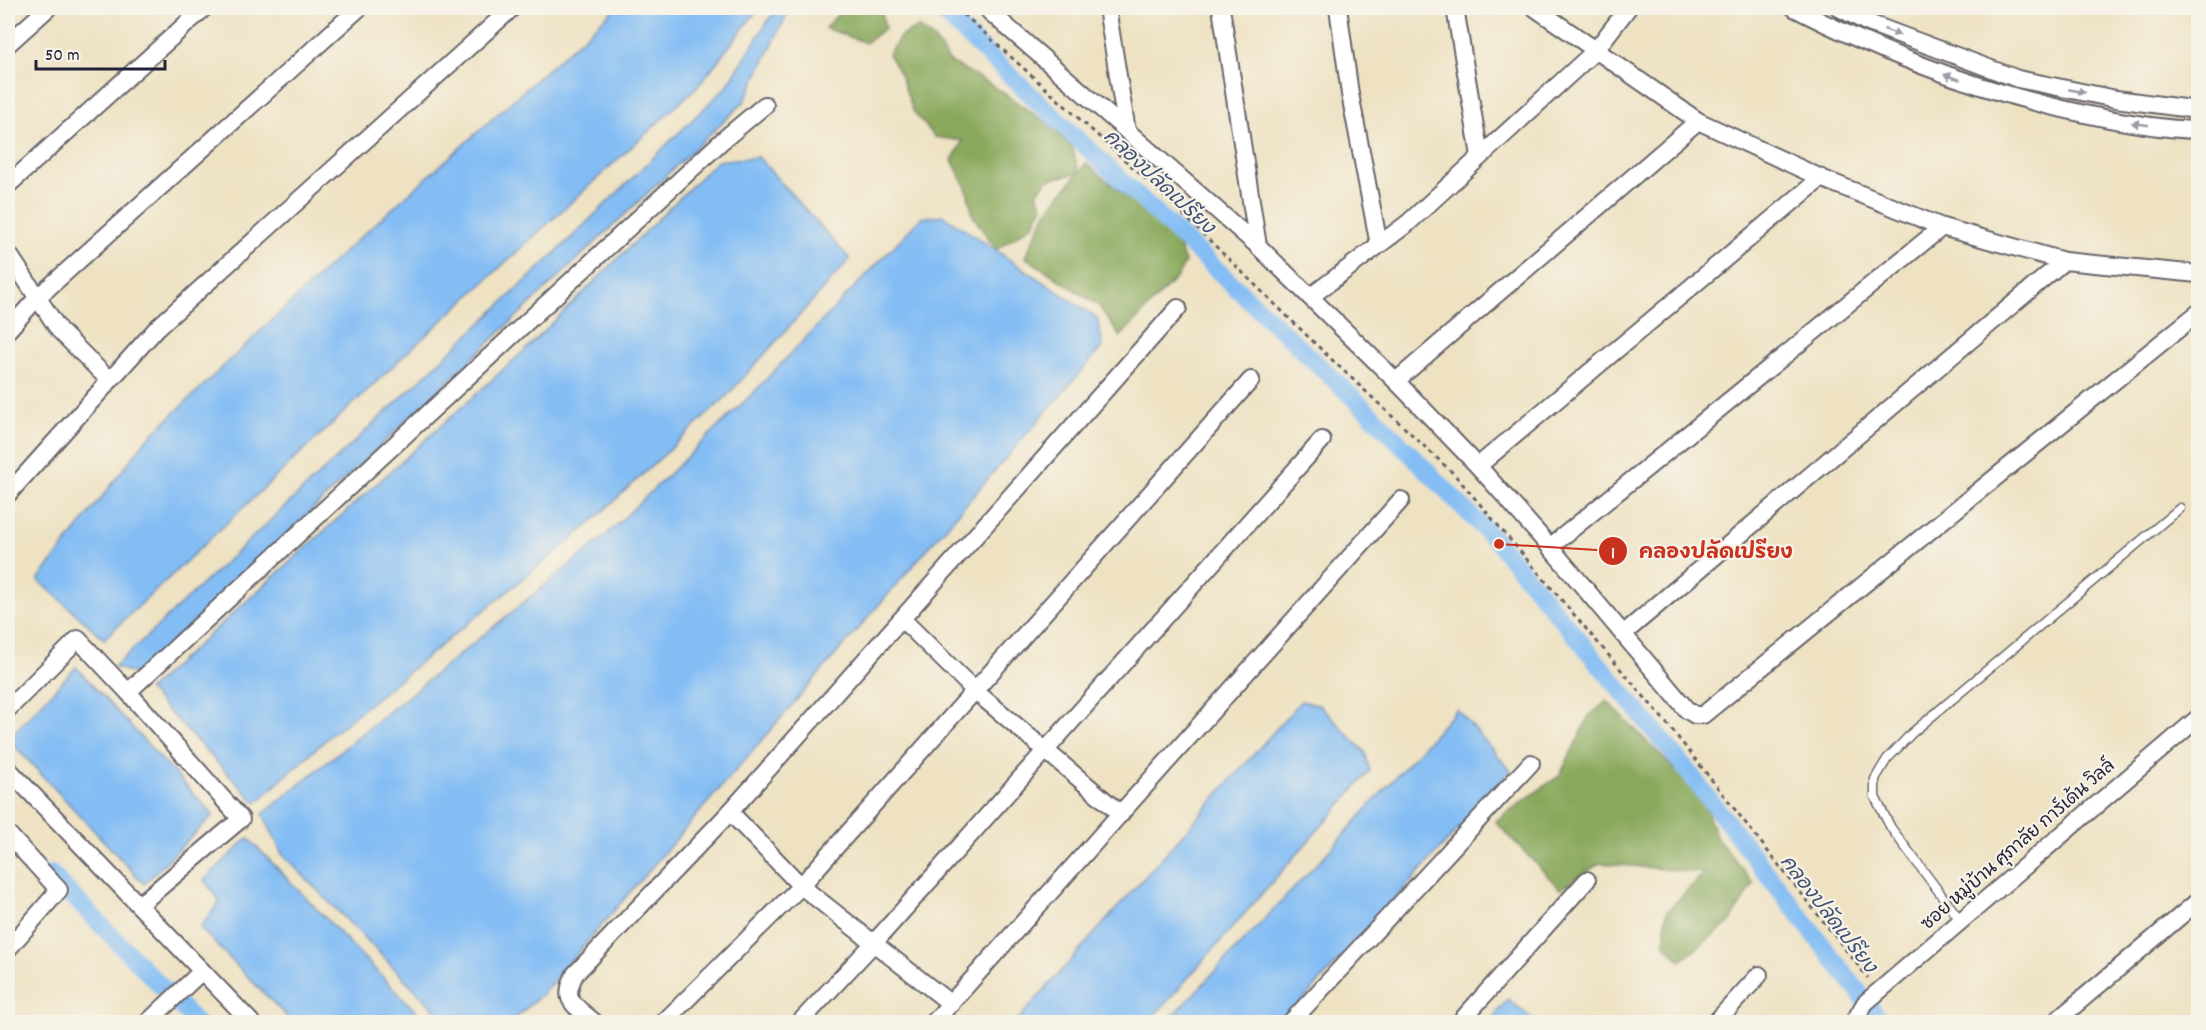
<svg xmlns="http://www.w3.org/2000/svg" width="2206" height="1030" viewBox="0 0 2206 1030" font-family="Dekko,'Playpen Sans Thai',sans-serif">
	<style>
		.forest { fill: #89a85c; stroke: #56654c; stroke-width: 1.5 }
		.water { fill: #83bdf4; stroke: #527098; stroke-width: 1.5 }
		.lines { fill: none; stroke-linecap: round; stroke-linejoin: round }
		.canal { stroke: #83bdf4; stroke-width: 18 }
		.service-casing { stroke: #69656b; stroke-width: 11 }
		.minor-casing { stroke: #69656b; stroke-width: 20 }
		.path { stroke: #69656b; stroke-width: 3; stroke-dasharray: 4.5 4.5; stroke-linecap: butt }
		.service { stroke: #fff; stroke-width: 8 }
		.minor { stroke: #fff; stroke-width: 16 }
		.oneway { fill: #9c9ca7 }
		.labels { text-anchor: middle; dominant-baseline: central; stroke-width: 4.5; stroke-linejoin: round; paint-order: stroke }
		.street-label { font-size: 18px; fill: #22223b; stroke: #f7f3e8 }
		.water-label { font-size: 20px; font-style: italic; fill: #3f5072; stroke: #f7f3e8 }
		.leader { fill: none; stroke: #c8321e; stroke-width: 2 }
		.callout-dot { fill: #c8321e; stroke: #f7f3e8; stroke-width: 2 }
		.mark-label { font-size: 18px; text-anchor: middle; font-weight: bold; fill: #fff }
		.callout-label { font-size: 20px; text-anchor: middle; font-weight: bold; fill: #c8321e; stroke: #f7f3e8; stroke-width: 4.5; stroke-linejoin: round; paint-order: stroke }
	</style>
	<rect width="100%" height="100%" fill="#f7f3e8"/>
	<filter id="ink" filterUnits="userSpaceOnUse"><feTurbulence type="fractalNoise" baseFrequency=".0167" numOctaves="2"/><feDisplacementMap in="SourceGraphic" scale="12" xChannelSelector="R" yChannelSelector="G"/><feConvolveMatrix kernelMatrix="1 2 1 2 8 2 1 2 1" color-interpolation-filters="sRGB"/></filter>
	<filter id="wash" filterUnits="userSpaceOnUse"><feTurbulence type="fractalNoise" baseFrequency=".008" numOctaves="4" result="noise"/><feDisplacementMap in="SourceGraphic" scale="24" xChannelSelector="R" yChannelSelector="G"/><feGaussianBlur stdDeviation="1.35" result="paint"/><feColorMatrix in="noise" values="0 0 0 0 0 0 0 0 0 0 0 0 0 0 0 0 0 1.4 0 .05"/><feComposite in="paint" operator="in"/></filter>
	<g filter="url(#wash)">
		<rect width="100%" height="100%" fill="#eee2c3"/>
		<g class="forest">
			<polygon points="844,8 881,8 885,28 866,43 825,28"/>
			<polygon points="918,27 933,38 950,62 990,84 1049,124 1072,147 1079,172 1086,163 1124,195 1152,213 1179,246 1185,262 1178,276 1120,337 1099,306 1025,257 1046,212 1078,173 1047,180 1037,193 1043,207 1034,224 996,250 973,216 967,190 952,160 963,141 935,137 913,111 900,74 888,54 901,36"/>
			<polygon points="1607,701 1674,769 1697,784 1717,839 1754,883 1730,922 1681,961 1665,945 1665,921 1667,911 1704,873 1600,863 1560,889 1495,821 1560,775 1589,716"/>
		</g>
		<g class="water">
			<polygon points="616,8 759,8 699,85 410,350 104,639 38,580 146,440 347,249"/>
			<polygon points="783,8 790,8 744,102 137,675 114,667 547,261 727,86 771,16"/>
			<polygon points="758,157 850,259 726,397 584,529 331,735 256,803 148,690 525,350 717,161"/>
			<polygon points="943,215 1097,318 1103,346 542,994 511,1022 447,1022 282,854 263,814 603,538 752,394 921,218"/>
			<polygon points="76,667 213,815 144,884 8,739"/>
			<polygon points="1301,701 1319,705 1365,752 1370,771 1165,1004 1147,1022 1016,1022"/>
			<polygon points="1457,709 1511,771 1283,1022 1167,1022 1329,851"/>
			<polygon points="248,838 426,1022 292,1022 200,928 220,901 204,880"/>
			<polygon points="1508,999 1536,1022 1489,1022"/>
		</g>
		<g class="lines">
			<g class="canal">
				<polyline points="938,8 1380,423 1499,544 1686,769 1882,1022"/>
				<polyline points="51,874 196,1022"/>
			</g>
		</g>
	</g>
	<g filter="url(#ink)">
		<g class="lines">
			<defs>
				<polyline id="service" points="1961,921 1891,828 1875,797 1875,779 1887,759 1912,733 2180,508"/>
				<g id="minor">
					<polyline points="989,8 990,12 1127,131"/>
					<polyline points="1107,8 1127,131 1258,246"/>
					<polyline points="1221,8 1258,246 1396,381 1478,466 1550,547 1687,710 1695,715 1703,715 2198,313"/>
					<polyline points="1338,8 1350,94 1379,245"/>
					<polyline points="1455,8 1480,156"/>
					<polyline points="1535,8 1698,121 1821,178 1942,227 2064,261 2198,274"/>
					<path d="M1794,8c88,45 177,80 273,102 43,10 88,19 131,20"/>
					<polyline points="1839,8 1866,22 2018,79 2116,99 2198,110"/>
					<polyline points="8,44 48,8"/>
					<polyline points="8,185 204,8"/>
					<polyline points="8,253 59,330 109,380"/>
					<polyline points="1310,297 1408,223 1595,51 1628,8"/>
					<polyline points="8,330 37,298 359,8"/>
					<polyline points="1396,381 1698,121"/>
					<polyline points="1478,466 1821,178"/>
					<polyline points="8,494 157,328 512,8"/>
					<polyline points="1550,547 1942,227"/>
					<polyline points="902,619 975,691 1121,814"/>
					<polyline points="1623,634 2064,261"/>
					<polyline points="128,692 241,819 139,905"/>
					<polyline points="8,709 78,639 128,692 723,140 765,105"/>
					<polyline points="8,769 251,1022"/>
					<polyline points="730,812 801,886 951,1004"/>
					<polyline points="8,834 59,890 8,949"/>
					<polyline points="148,1022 202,971"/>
					<path d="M594,1022c-20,-18 -33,-20 -19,-48l155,-162 448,-504"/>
					<polyline points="664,1022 801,886 1251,380"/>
					<polyline points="800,1022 873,944 1322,440"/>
					<polyline points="934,1022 1401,500"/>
					<polyline points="1291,1022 1531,763"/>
					<polyline points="1460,1022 1587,880"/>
					<polyline points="1716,1022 1759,975"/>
					<polyline points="1854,1022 1865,1003 2198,718"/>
					<polyline points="2055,1022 2198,901"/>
				</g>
			</defs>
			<use href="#service" class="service-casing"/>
			<use href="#minor" class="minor-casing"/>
			<polyline class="path" points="957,8 1159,191 1329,357 1455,475 1669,726 1868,978"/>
			<use href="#service" class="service"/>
			<use href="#minor" class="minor"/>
		</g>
		<defs><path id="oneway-solid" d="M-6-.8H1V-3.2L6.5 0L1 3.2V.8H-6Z" transform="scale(1.5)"/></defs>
		<g class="oneway">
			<use href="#oneway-solid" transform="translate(1892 32) rotate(21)"/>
			<use href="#oneway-solid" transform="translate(1952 77) rotate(-162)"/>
			<use href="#oneway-solid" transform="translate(2077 91) rotate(11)"/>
			<use href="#oneway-solid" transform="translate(2140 124) rotate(-172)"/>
		</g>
	</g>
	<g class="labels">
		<g class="street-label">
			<text transform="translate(2019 846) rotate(-41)">ซอย หมู่บ้าน ศุภาลัย การ์เด้น วิลล์</text>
		</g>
		<g class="water-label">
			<text transform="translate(1158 183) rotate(43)">คลองปลัดเปรียง</text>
			<text transform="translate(1827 915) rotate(52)">คลองปลัดเปรียง</text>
		</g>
	</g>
	<path class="leader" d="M1499 544L1613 551"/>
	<g class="callout-dot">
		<circle cx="1499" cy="544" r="6"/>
		<circle cx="1613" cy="551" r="15"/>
	</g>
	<g class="mark-label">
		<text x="1613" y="558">1</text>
	</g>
	<g class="callout-label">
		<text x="1716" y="558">คลองปลัดเปรียง</text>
	</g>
	<rect width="2206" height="1030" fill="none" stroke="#f7f3e8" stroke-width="30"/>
	<path d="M36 60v9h129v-9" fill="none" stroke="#22223b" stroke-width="3"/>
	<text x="45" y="60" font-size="18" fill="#22223b" stroke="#f7f3e8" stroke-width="4.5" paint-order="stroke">50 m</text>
</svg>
